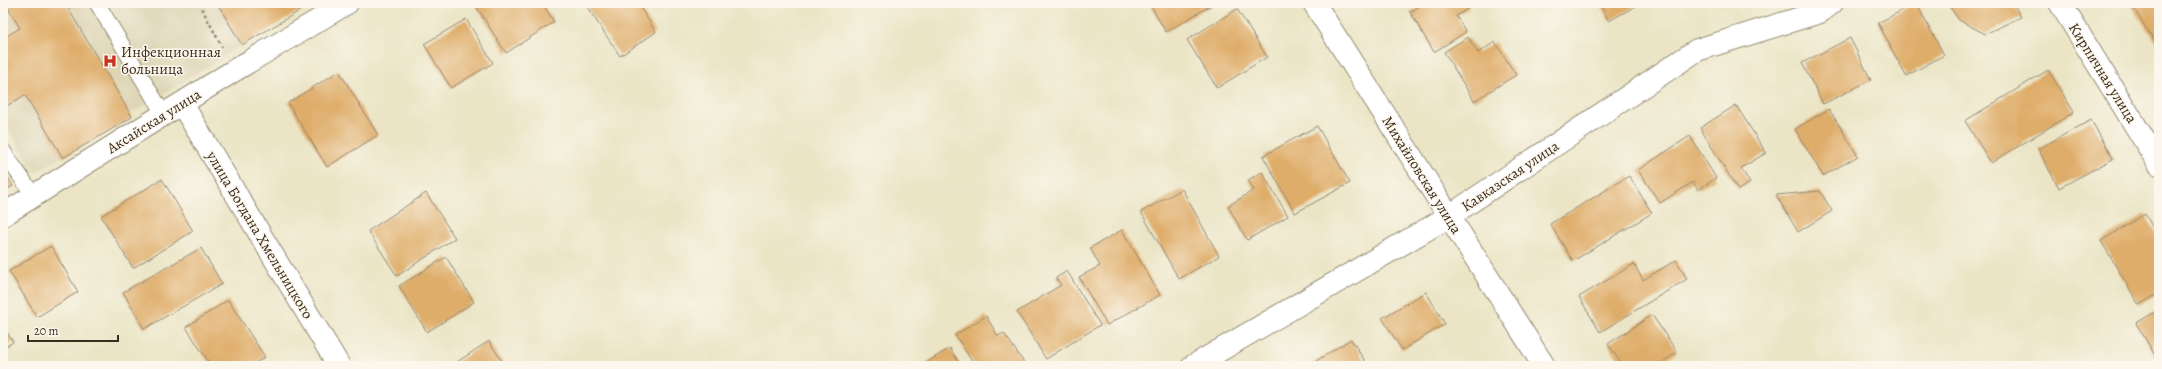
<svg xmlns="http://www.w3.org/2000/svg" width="2162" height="369" viewBox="0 0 2162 369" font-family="Alegreya,serif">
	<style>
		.built { fill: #ddd4b4 }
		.building { fill: #dfad6b }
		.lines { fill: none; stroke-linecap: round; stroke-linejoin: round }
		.lane-casing { stroke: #938872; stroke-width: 17 }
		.street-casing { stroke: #938872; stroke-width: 24 }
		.path { stroke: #938872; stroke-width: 2.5; stroke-dasharray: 3 3; stroke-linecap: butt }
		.lane { stroke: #fff; stroke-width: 15 }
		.street { stroke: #fff; stroke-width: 22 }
		.labels { text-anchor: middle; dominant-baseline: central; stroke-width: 3; stroke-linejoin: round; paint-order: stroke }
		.poi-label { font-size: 15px; fill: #3b2a1e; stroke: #fbf7ec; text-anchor: start }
		.street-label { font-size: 15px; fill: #3b2a1e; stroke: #fbf7ec }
	</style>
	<rect width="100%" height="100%" fill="#fbf7ec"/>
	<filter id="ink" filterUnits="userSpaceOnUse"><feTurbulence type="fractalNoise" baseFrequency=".025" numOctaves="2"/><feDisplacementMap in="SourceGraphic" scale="8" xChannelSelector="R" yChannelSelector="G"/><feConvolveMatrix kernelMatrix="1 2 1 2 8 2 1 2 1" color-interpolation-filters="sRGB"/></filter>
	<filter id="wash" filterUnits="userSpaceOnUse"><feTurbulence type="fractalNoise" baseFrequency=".012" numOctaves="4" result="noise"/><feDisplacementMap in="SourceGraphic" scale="16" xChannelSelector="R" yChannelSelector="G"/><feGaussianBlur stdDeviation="0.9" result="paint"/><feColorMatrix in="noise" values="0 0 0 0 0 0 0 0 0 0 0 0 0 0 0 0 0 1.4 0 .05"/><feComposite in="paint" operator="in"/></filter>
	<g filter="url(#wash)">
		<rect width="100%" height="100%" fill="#ebe5c6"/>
		<polygon class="built" points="3,3 310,3 35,173 3,119"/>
		<g id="blocks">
			<g class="building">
				<polygon points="5,3 65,3 132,117 63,158 25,95 3,108 3,38 20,28"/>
				<polygon points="217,3 304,3 306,7 242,45"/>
				<polygon points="474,3 542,3 554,22 506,53"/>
				<polygon points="593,3 651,3 641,9 656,32 620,56 587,7"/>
				<polygon points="1149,3 1215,3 1166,32"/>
				<polygon points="1425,3 1466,3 1469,8 1456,16 1466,32 1434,52 1410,12"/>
				<polygon points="1599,3 1641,3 1609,21"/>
				<polygon points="1916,3 1944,55 1906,76 1878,23"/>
				<polygon points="1947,3 2013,3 2021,17 1985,34 1959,20"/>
				<polygon points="2130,3 2159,3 2159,48"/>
				<polygon points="1237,9 1267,57 1217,88 1187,40"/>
				<polygon points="466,19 493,63 451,88 424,44"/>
				<polygon points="1468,37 1478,53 1495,42 1516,75 1474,101 1444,52"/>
				<polygon points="1850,38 1871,80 1823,104 1802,63"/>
				<polygon points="2048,70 2074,112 1991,163 1965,121"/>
				<polygon points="339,71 378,135 327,167 288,103"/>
				<polygon points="1736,105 1766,153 1741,168 1750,183 1738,190 1700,128"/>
				<polygon points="1829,109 1858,156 1823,176 1795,129"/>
				<polygon points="2091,120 2113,159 2059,188 2038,149"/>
				<polygon points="1317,126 1350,183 1295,213 1263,156"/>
				<polygon points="1690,136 1716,178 1698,190 1693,182 1660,203 1638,170"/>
				<polygon points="3,169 13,186 3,192"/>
				<polygon points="1262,172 1288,216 1247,240 1228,206 1254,190 1248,180"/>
				<polygon points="1629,176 1652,213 1573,261 1550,224"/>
				<polygon points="162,179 193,231 133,268 101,216"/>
				<polygon points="1182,189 1219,256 1179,279 1141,212"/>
				<polygon points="1820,191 1832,211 1798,232 1776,195"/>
				<polygon points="426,193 455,238 397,276 368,231"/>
				<polygon points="2145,214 2159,238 2159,293 2139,305 2101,241"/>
				<polygon points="1122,230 1160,295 1107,325 1079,277 1100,266 1090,248"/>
				<polygon points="51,246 78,292 37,317 9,271"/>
				<polygon points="201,248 222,284 144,329 123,292"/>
				<polygon points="446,257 474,302 427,332 399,286"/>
				<polygon points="1676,260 1687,279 1600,332 1579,297 1634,264 1643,280"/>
				<polygon points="1067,271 1100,325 1046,359 1017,312 1061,285 1056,278"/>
				<polygon points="1426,292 1445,324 1402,350 1382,318"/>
				<polygon points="228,300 265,357 251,366 211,366 186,327"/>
				<polygon points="2159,310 2159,362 2136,323"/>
				<polygon points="1652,315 1677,352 1657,366 1623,366 1608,344"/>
				<polygon points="986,316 998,336 1004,333 1026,366 975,366 955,335"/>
				<polygon points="3,326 13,342 3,348"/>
				<polygon points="1351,339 1368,366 1308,366"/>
				<polygon points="489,341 505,366 451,366"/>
				<polygon points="950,348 961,366 921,366"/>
			</g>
		</g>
	</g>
	<g filter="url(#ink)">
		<use href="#blocks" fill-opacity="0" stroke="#938872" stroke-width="1"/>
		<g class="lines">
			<defs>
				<g id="lane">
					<polyline points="97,3 164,115"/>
					<polyline points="3,151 34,196"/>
				</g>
				<g id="street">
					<polyline points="1314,3 1544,366"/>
					<polyline points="2060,3 2159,164"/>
					<polyline points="182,104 339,366"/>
					<polyline points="3,215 235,70 347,3"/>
					<polyline points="1193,366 1448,217 1697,50 1820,12 1832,3"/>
				</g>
			</defs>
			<use href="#lane" class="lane-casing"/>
			<use href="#street" class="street-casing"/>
			<polyline class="path" points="199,3 222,47"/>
			<use href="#lane" class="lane"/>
			<use href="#street" class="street"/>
		</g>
	</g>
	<defs>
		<symbol id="hospital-bare" viewBox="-9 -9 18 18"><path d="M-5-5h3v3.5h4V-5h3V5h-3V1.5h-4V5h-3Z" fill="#c8321e" stroke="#fbf7ec" stroke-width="2.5" paint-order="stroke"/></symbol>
	</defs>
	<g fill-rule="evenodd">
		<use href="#hospital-bare" x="100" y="51" width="20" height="20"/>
	</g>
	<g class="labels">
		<g class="poi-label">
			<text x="121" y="52">Инфекционная<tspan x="121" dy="17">больница</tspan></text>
		</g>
		<g class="street-label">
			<text transform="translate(2103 73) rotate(58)">Кирпичная улица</text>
			<text transform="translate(154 121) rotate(-32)">Аксайская улица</text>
			<text transform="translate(1422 175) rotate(58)">Михайловская улица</text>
			<text transform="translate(1510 176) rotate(-34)">Кавказская улица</text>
			<text transform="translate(260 235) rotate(59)">улица Богдана Хмельницкого</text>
		</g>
	</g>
	<rect width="2162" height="369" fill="none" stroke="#fbf7ec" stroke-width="16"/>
	<path d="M28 335v6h90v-6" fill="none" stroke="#3b2a1e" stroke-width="2"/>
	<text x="34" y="335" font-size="12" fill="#3b2a1e" stroke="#fbf7ec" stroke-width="3" paint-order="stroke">20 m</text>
</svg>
